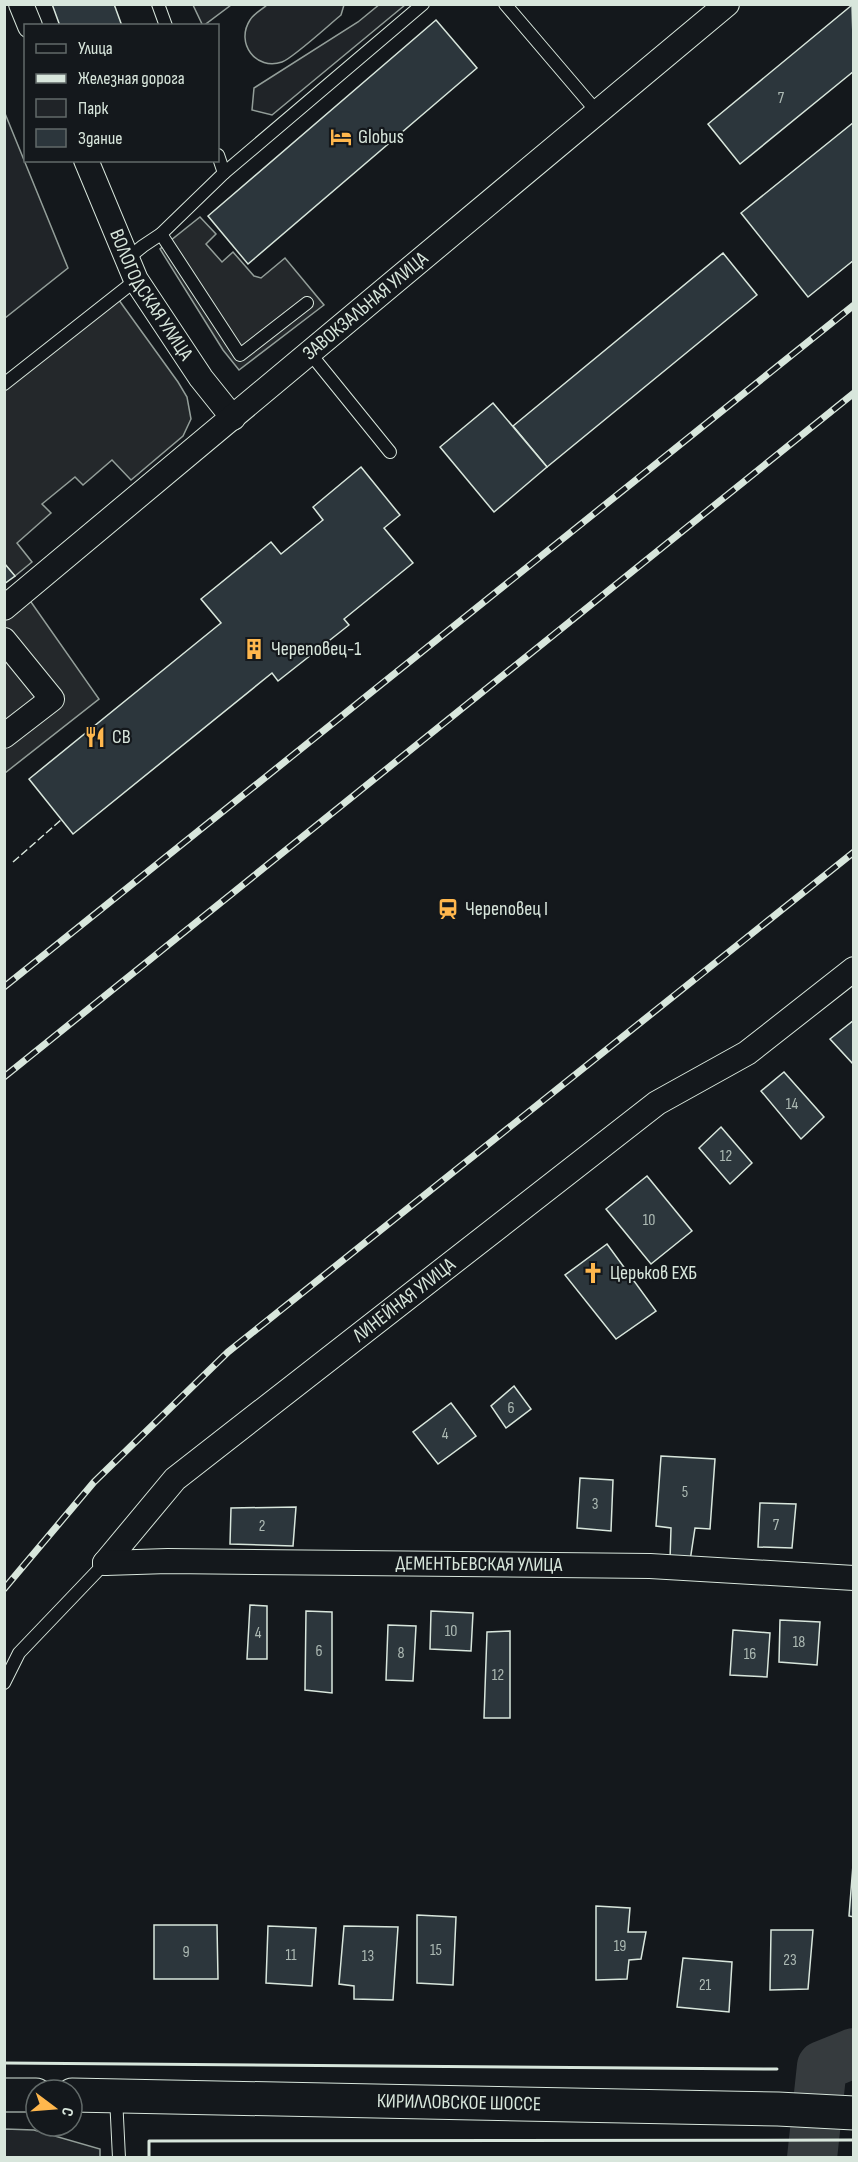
<svg xmlns="http://www.w3.org/2000/svg" width="858" height="2162" viewBox="0 0 858 2162" font-family="'Sofia Sans Condensed',sans-serif">
	<style>
		.green { fill: #202428; stroke: #939e99; stroke-width: 1.5 }
		.parking { fill: #24282b; stroke: #939e99; stroke-width: 1.5 }
		.lines { fill: none; stroke-linecap: round; stroke-linejoin: round }
		.river { stroke: #363b3e; stroke-width: 50 }
		.building { fill: #2c363c; stroke: #d8e6dc; stroke-width: 1.5 }
		.lane-casing { stroke: #d8e6dc; stroke-width: 14 }
		.street-casing { stroke: #d8e6dc; stroke-width: 26 }
		.secondary-casing { stroke: #d8e6dc; stroke-width: 35 }
		.lane { stroke: #14181c; stroke-width: 12 }
		.street { stroke: #14181c; stroke-width: 24 }
		.secondary { stroke: #14181c; stroke-width: 33 }
		.rail-casing { stroke: #d8e6dc; stroke-width: 7 }
		.rail { stroke: #14181c; stroke-width: 4.5; stroke-dasharray: 14; stroke-linecap: butt }
		.fence { stroke: #d8e6dc; stroke-width: 1.5; stroke-dasharray: 8 3; stroke-linecap: butt }
		.wall { stroke: #d8e6dc; stroke-width: 3 }
		.labels { text-anchor: middle; dominant-baseline: central; stroke-width: 4.5; stroke-linejoin: round; paint-order: stroke }
		.number-label { font-size: 16px; fill: #adbab4 }
		.poi-label { font-size: 20px; fill: #d8e6dc; stroke: #14181c; text-anchor: start }
		.street-label { font-size: 20px; fill: #d8e6dc; stroke: #14181c }
	</style>
	<rect width="100%" height="100%" fill="#14181c"/>
	<g class="green">
		<path d="M268,4h76v1l-3,10c-11,9 -48,43 -59,47 -26,9 -47,-19 -32,-42 3,-6 13,-11 18,-16z"/>
		<polygon points="380,4 405,5 272,115 252,110 254,88 358,22"/>
		<polygon points="193,5 231,5 203,26"/>
		<polygon points="4,111 68,268 5,318 4,318"/>
		<polygon points="5,2129 34,2130 100,2149 100,2157 5,2157"/>
	</g>
	<g class="parking">
		<polygon points="200,217 216,234 206,244 222,262 233,252 254,276 261,278 285,258 324,305 239,370 223,350 160,249"/>
		<polygon points="116,296 178,382 187,397 191,419 183,436 131,480 112,460 83,485 75,477 42,504 51,513 17,543 32,562 15,576 4,563 5,384"/>
		<polygon points="24,592 99,699 5,773 5,608"/>
	</g>
	<g class="lines">
		<polyline class="river" points="812,2158 822,2066 854,2053"/>
	</g>
	<g class="building">
		<polygon points="52,4 114,4 122,26 60,26"/>
		<polygon points="852,5 854,71 740,164 708,124"/>
		<polygon points="436,20 477,68 248,264 208,216"/>
		<polygon points="854,122 854,260 808,297 741,213"/>
		<polygon points="723,253 757,295 547,467 513,426"/>
		<polygon points="493,403 547,467 494,512 440,447"/>
		<polygon points="361,467 400,515 384,528 413,563 344,619 349,625 278,681 272,673 73,834 29,779 221,623 201,599 271,542 281,554 323,520 313,507"/>
		<polygon points="4,563 15,576 4,584"/>
		<polygon points="854,1020 854,1065 830,1039"/>
		<polygon points="784,1072 824,1117 801,1139 761,1091"/>
		<polygon points="721,1127 752,1163 730,1184 699,1148"/>
		<polygon points="647,1176 692,1231 651,1264 606,1209"/>
		<polygon points="607,1244 656,1311 616,1339 565,1275"/>
		<polygon points="514,1386 531,1409 506,1428 491,1406"/>
		<polygon points="451,1403 476,1436 438,1464 413,1432"/>
		<polygon points="661,1456 715,1459 710,1529 695,1528 690,1561 670,1560 671,1528 656,1526"/>
		<polygon points="580,1478 613,1480 611,1531 577,1528"/>
		<polygon points="760,1503 796,1504 792,1548 758,1547"/>
		<polygon points="296,1507 293,1546 230,1544 231,1508"/>
		<polygon points="250,1605 267,1606 267,1659 247,1659"/>
		<polygon points="306,1611 332,1612 332,1693 305,1690"/>
		<polygon points="431,1611 473,1613 471,1651 430,1649"/>
		<polygon points="780,1620 820,1622 817,1665 779,1662"/>
		<polygon points="388,1625 416,1626 413,1681 386,1680"/>
		<polygon points="733,1630 770,1633 767,1677 730,1675"/>
		<polygon points="510,1631 510,1718 484,1718 487,1632"/>
		<polygon points="854,1852 854,1917 849,1916"/>
		<polygon points="596,1906 630,1908 628,1932 646,1932 641,1959 629,1960 627,1979 596,1980"/>
		<polygon points="417,1915 456,1917 453,1985 417,1983"/>
		<polygon points="154,1925 217,1925 218,1979 154,1979"/>
		<polygon points="268,1926 316,1928 312,1986 266,1983"/>
		<polygon points="344,1926 398,1927 393,2000 354,1999 354,1986 339,1984"/>
		<polygon points="771,1930 813,1930 808,1989 770,1990"/>
		<polygon points="683,1958 732,1962 729,2012 677,2007"/>
	</g>
	<g class="lines">
		<defs>
			<g id="lane">
				<polyline points="158,4 166,26"/>
				<polyline points="505,4 598,113"/>
				<polyline points="224,173 423,4"/>
				<polyline points="161,234 240,355 307,303"/>
				<polyline points="127,259 143,246 161,234 224,173 218,155"/>
				<polyline points="309,352 390,452"/>
				<polyline points="4,384 136,280"/>
				<polyline points="4,1683 19,1653 105,1563"/>
				<polyline points="116,2097 119,2158"/>
			</g>
			<g id="street">
				<polyline points="21,4 30,26"/>
				<path id="s1" d="M86,160l50,120 65,98 32,40"/>
				<path id="s2" d="M4,608l723,-604"/>
				<polyline points="4,640 52,699 4,736"/>
				<path id="s3" d="M105,1563l70,-84 482,-376 90,-50 107,-84"/>
				<path id="s4" d="M105,1563l63,-2 482,5 204,12"/>
			</g>
			<g id="secondary">
				<polyline points="4,2095 36,2095"/>
				<path id="s5" d="M72,2095l706,14 76,4"/>
			</g>
		</defs>
		<use href="#lane" class="lane-casing"/>
		<use href="#street" class="street-casing"/>
		<use href="#secondary" class="secondary-casing"/>
		<use href="#lane" class="lane"/>
		<use href="#street" class="street"/>
		<use href="#secondary" class="secondary"/>
		<defs>
			<g id="rail">
				<polyline points="4,987 854,305"/>
				<polyline points="4,1077 854,393"/>
				<polyline points="4,1589 94,1482 228,1352 854,852"/>
			</g>
		</defs>
		<use href="#rail" class="rail-casing"/>
		<use href="#rail" class="rail"/>
		<polyline class="fence" points="13,862 62,819"/>
		<g class="wall">
			<polyline points="4,2063 777,2069"/>
			<polyline points="149,2158 149,2141 854,2140"/>
		</g>
	</g>
	<defs>
		<symbol id="hotel-bare" viewBox="-9 -9 18 18"><path d="M-6-4.5h1.5V1H6V5H4.5V3h-9V5H-6ZM-4 0a1.8 1.8 0 1 1 3.6 0ZM.5 0V-2.5h3Q6-2.5 6 0Z" fill="#ffb74d" stroke="#14181c" stroke-width="2.5" paint-order="stroke"/></symbol>
		<symbol id="building-bare" viewBox="-9 -9 18 18"><path d="M-4-6H4V6H1V3H-1V6H-4ZM-2.5-4.3h1.7v1.8h-1.7ZM.8-4.3h1.7v1.8H.8ZM-2.5-1h1.7V.8h-1.7ZM.8-1h1.7V.8H.8Z" fill="#ffb74d" stroke="#14181c" stroke-width="2.5" paint-order="stroke"/></symbol>
		<symbol id="restaurant-bare" viewBox="-9 -9 18 18"><path d="M-5-6h1v4h1v-4h1v4h1v-4h1v5L-1.5 .5V6h-2V.5L-5-1ZM5-6V6H3V1.5H1.5Q1.5-4 5-6Z" fill="#ffb74d" stroke="#14181c" stroke-width="2.5" paint-order="stroke"/></symbol>
		<symbol id="station-bare" viewBox="-9 -9 18 18"><path d="M-3-6H3Q5-6 5-4V2Q5 4 3 4L4.5 6H3L1.5 4h-3L-3 6H-4.5L-3 4Q-5 4-5 2V-4Q-5-6-3-6ZM-3.5-4v3h7v-3ZM-3.5 1v1.5H-2V1ZM2 1v1.5H3.5V1Z" fill="#ffb74d" stroke="#14181c" stroke-width="2.5" paint-order="stroke"/></symbol>
		<symbol id="church-bare" viewBox="-9 -9 18 18"><path d="M-1.2-6h2.4v3.5h3.3v2.4h-3.3V6h-2.4V-.1h-3.3v-2.4h3.3Z" fill="#ffb74d" stroke="#14181c" stroke-width="2.5" paint-order="stroke"/></symbol>
	</defs>
	<g fill-rule="evenodd">
		<use href="#hotel-bare" x="326" y="122" width="30" height="30"/>
		<use href="#building-bare" x="239" y="634" width="30" height="30"/>
		<use href="#restaurant-bare" x="80" y="722" width="30" height="30"/>
		<use href="#station-bare" x="433" y="894" width="30" height="30"/>
		<use href="#church-bare" x="578" y="1258" width="30" height="30"/>
	</g>
	<g class="labels">
		<g class="number-label">
			<text x="781" y="98">7</text>
			<text x="792" y="1104">14</text>
			<text x="726" y="1156">12</text>
			<text x="649" y="1220">10</text>
			<text x="511" y="1408">6</text>
			<text x="445" y="1434">4</text>
			<text x="685" y="1492">5</text>
			<text x="595" y="1504">3</text>
			<text x="776" y="1525">7</text>
			<text x="262" y="1526">2</text>
			<text x="451" y="1631">10</text>
			<text x="258" y="1633">4</text>
			<text x="799" y="1642">18</text>
			<text x="319" y="1651">6</text>
			<text x="401" y="1653">8</text>
			<text x="750" y="1654">16</text>
			<text x="498" y="1675">12</text>
			<text x="620" y="1946">19</text>
			<text x="436" y="1950">15</text>
			<text x="186" y="1952">9</text>
			<text x="291" y="1955">11</text>
			<text x="368" y="1956">13</text>
			<text x="790" y="1960">23</text>
			<text x="705" y="1985">21</text>
		</g>
		<g class="poi-label">
			<text x="358" y="137">Globus</text>
			<text x="271" y="649">Череповец-1</text>
			<text x="112" y="737">СВ</text>
			<text x="465" y="909">Череповец I</text>
			<text x="610" y="1273">Церьков ЕХБ</text>
		</g>
		<g class="street-label">
			<text stroke="none"><textPath href="#s1" startOffset="150">ВОЛОГОДСКАЯ УЛИЦА</textPath></text>
			<text stroke="none"><textPath href="#s2" startOffset="471">ЗАВОКЗАЛЬНАЯ УЛИЦА</textPath></text>
			<text stroke="none"><textPath href="#s3" startOffset="400">ЛИНЕЙНАЯ УЛИЦА</textPath></text>
			<text stroke="none"><textPath href="#s4" startOffset="374">ДЕМЕНТЬЕВСКАЯ УЛИЦА</textPath></text>
			<text stroke="none"><textPath href="#s5" startOffset="387">КИРИЛЛОВСКОЕ ШОССЕ</textPath></text>
		</g>
	</g>
	<rect width="858" height="2162" fill="none" stroke="#d8e6dc" stroke-width="12"/>
	<rect x="24" y="24" width="195" height="138" fill="#14181c" stroke="#626a69" stroke-width="1.5"/>
	<rect x="36" y="44" width="30" height="9" fill="#14181c" stroke="#626a69" stroke-width="1.5"/>
	<text x="78" y="54" font-size="18" fill="#d8e6dc">Улица</text>
	<rect x="36" y="74" width="30" height="9" fill="#d8e6dc" stroke="#626a69" stroke-width="1.5"/>
	<text x="78" y="84" font-size="18" fill="#d8e6dc">Железная дорога</text>
	<rect x="36" y="99" width="30" height="18" fill="#202428" stroke="#626a69" stroke-width="1.5"/>
	<text x="78" y="114" font-size="18" fill="#d8e6dc">Парк</text>
	<rect x="36" y="129" width="30" height="18" fill="#2c363c" stroke="#626a69" stroke-width="1.5"/>
	<text x="78" y="144" font-size="18" fill="#d8e6dc">Здание</text>
	<g transform="translate(54 2108) rotate(106)"><circle r="28" fill="#14181c" stroke="#626a69" stroke-width="1.5"/>
	<path d="M0-4.5L10 22L0 15L-10 22Z" fill="#ffb74d"/>
	<text y="-9" font-size="16" font-weight="bold" text-anchor="middle" fill="#d8e6dc">С</text>
	</g>
</svg>
